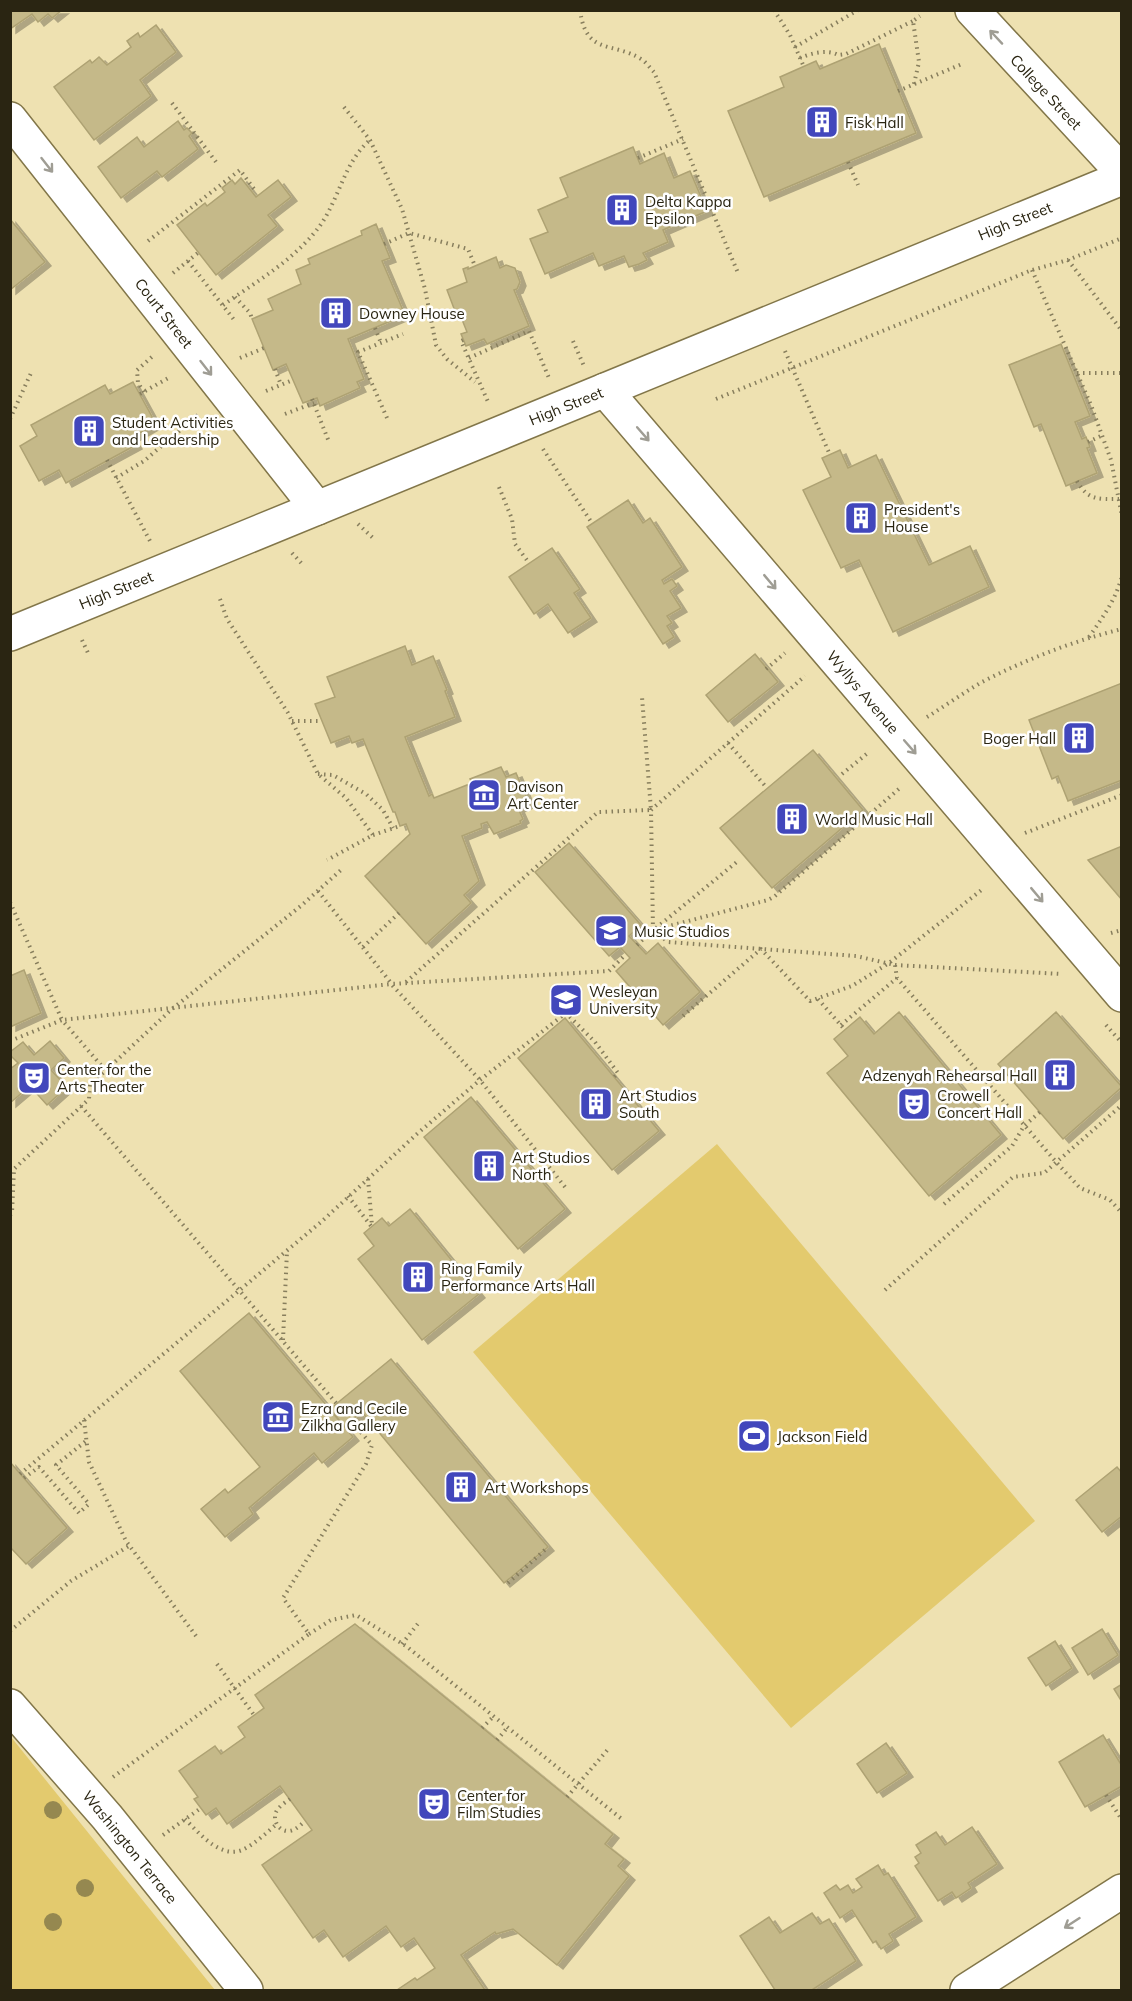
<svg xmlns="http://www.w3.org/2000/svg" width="1132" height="2001" viewBox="0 0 1132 2001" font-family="Mulish,sans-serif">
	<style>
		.green { fill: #e3ca6e }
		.building { fill: #c5b989; stroke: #aea273; stroke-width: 1.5; filter: url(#shadow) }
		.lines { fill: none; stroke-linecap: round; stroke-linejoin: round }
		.street-casing { stroke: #827649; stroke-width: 36 }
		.secondary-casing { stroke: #827649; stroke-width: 36 }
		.path { stroke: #877e5d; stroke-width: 4; stroke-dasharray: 1.5 4.5; stroke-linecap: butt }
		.street { stroke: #fff; stroke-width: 33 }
		.secondary { stroke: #fff; stroke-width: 33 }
		.tree { fill: #958850 }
		.oneway { stroke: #9f9d94 }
		.labels { text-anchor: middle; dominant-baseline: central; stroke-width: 5; stroke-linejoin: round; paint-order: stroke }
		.street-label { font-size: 15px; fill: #2a2512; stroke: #fff }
		.poi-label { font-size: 15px; fill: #2a2512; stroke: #fff; text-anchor: start }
	</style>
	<defs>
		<filter id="shadow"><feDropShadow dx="6" dy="4" stdDeviation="0" flood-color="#0004"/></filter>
	</defs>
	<rect width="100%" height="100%" fill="#eee1b1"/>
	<g class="green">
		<polygon points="717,1144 1035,1521 791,1728 473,1352"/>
		<polygon points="10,1737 11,1737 215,1990 11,1990"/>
	</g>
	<g class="building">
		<polygon points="10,10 62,10 52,18 48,14 38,22 32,14 10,29"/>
		<polygon points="156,25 176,52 140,80 151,96 94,140 54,87 90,60 92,63 99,57 107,65 131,47 127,41 138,33 140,37"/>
		<polygon points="879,44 916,133 764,197 728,111 784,87 780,77 816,61 820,69"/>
		<polygon points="178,121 184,130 187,128 192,133 189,136 198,149 162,177 157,171 121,198 98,167 137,137 144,147"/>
		<polygon points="633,147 640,164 664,153 674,178 690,171 707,211 663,230 668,242 643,253 647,260 639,264 629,267 624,256 599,266 593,253 545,274 530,239 548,232 538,210 568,197 560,178"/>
		<polygon points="241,178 256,197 278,180 291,197 268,215 277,226 216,275 177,225 205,203 207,206 225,192 222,188 232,180 235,184"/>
		<polygon points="10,219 45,262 10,290"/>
		<polygon points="376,224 390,258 382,261 405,315 348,339 364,379 357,382 360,388 320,406 317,398 303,403 286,364 273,370 252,319 273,310 268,299 301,284 296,270 310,264 308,259 362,235 361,231"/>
		<polygon points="496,257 500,268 506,265 515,268 520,282 517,289 514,290 529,326 487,344 484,339 466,346 461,334 467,332 461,317 458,319 447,290 467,282 463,269 468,267 468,269"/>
		<polygon points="1061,344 1090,416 1075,422 1082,439 1086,437 1090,447 1087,448 1097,473 1066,486 1041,424 1034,427 1009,365"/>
		<polygon points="133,382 156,424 131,438 136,445 66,483 59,470 39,481 20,446 37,436 31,425 105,385 110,394"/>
		<polygon points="840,450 848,468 876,455 929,565 970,546 989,587 893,632 859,560 841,568 803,490 831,477 822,458"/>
		<polygon points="628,500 643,523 650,518 682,567 662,580 664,584 672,579 677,586 670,591 681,608 667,616 672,623 667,626 674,637 663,644 587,527"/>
		<polygon points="552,548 580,589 574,593 591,618 568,633 548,604 534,614 509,577"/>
		<polygon points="405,646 412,665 433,656 447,690 445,691 455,717 405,737 429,796 432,794 434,798 467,785 470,791 475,789 470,779 501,767 506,777 516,773 529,803 518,808 523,819 520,821 521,823 494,834 487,822 481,824 482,828 462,836 479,881 464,895 471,903 426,944 365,876 410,834 406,824 400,826 395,812 393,812 363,739 352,743 349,736 331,743 315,704 335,697 327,677"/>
		<polygon points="755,654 778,682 728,722 706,695"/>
		<polygon points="1122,683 1122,780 1068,801 1058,776 1052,779 1029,720"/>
		<polygon points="813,750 863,810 772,888 720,828"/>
		<polygon points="569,843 641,925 629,936 646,954 658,943 700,992 663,1025 616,971 630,958 620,947 609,956 535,872"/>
		<polygon points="1122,846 1122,900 1088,860"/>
		<polygon points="24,970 41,1013 10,1027 10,976"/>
		<polygon points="899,1012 1001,1135 929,1196 827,1073 848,1056 834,1039 860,1017 874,1034"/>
		<polygon points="1056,1012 1122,1087 1063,1139 998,1064"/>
		<polygon points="565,1018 659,1131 612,1170 518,1058"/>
		<polygon points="50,1041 64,1058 51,1070 67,1087 47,1105 30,1086 10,1103 10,1069 18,1063 10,1055 10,1052 23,1042 34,1055"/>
		<polygon points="471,1097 565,1209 518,1249 424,1137"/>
		<polygon points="410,1209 479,1294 422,1340 358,1259 374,1246 364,1233 382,1218 389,1226"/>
		<polygon points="249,1313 353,1437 322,1463 314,1453 249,1508 253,1514 225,1537 201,1509 225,1489 228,1493 260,1467 180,1371"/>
		<polygon points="391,1359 548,1547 504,1583 362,1412 344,1426 330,1409"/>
		<polygon points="10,1462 67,1528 26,1564 10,1547"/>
		<polygon points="1117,1467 1122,1473 1122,1516 1102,1532 1076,1500"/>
		<polygon points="355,1624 613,1834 605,1844 624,1859 618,1866 629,1876 557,1965 513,1929 496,1934 495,1932 461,1955 485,1990 397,1990 415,1978 417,1980 435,1968 414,1938 401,1947 386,1926 343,1957 324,1930 313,1938 262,1865 312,1830 280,1786 227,1824 216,1808 206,1815 194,1799 198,1797 179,1771 215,1746 221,1754 245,1737 238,1727 264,1708 255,1695"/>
		<polygon points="1102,1629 1118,1655 1088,1675 1072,1648"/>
		<polygon points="1055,1641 1072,1668 1046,1686 1028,1658"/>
		<polygon points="1122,1684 1122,1702 1114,1689"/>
		<polygon points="1103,1735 1122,1766 1122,1786 1085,1807 1059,1762"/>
		<polygon points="886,1743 907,1773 877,1793 857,1764"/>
		<polygon points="972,1827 997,1864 968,1883 971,1888 956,1898 952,1892 938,1901 915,1866 919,1863 915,1857 921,1853 916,1845 936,1832 945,1845"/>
		<polygon points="878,1865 884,1875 888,1873 916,1917 889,1934 893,1941 881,1949 876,1941 873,1943 852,1910 840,1918 824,1893 836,1885 840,1890 848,1885 853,1893 862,1887 856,1879"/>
		<polygon points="812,1913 820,1924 829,1919 856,1961 812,1990 775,1990 740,1936 769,1917 780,1933"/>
	</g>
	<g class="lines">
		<defs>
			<g id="street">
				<polyline points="972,10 1122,172"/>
				<polyline points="10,119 317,508"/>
				<polyline points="605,390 1122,995"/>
				<polyline points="10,1706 107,1817 246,1990"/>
				<polyline points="967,1990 1122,1891"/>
			</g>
			<polyline id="secondary" points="10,634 1122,178"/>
		</defs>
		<use href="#street" class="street-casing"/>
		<use href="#secondary" class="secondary-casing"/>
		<g class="path">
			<path d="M580,10c6,46 32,31 61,49 5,3 9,9 13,13l84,201"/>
			<polyline points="774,10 790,35 804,67"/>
			<polyline points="795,47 858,10"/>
			<path d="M800,58c11,-5 28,-9 38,-3l8,-1 67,-33"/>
			<polyline points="914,84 919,62 913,21 920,16"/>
			<polyline points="898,91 962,64"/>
			<polyline points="172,103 216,162"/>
			<polyline points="344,107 370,140 402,209 425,289 436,345 447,359 475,382"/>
			<polyline points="638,158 683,139"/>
			<polyline points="848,162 858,185"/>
			<polyline points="148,241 240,170 254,189"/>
			<polyline points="384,244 409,233 468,249 475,266"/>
			<polyline points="1068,260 1122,331"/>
			<polyline points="188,261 235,321"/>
			<polyline points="1032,270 1091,405 1111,460 1122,516"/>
			<polyline points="173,273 199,252"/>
			<polyline points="235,297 250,313 252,319"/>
			<path d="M223,305c33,-23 71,-45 96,-78 20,-27 25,-65 51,-87"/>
			<polyline points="375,328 381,343"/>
			<polyline points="463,340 461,341 489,404"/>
			<polyline points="573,341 584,366"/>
			<polyline points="785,351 830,455"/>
			<polyline points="240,358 264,348"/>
			<polyline points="469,358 529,331 549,378"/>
			<polyline points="275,369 281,385"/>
			<polyline points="1077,373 1122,373"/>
			<polyline points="266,391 293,380"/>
			<polyline points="144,392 138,383 137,370 153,356"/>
			<polyline points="140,394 170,377"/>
			<polyline points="312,399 329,442"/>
			<polyline points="716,399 1032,270 1068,260 1122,238"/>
			<polyline points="285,414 314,403"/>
			<polyline points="387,418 358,352 403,334"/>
			<polyline points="10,419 31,373"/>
			<polyline points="1088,442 1103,435"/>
			<polyline points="543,449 592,523"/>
			<polyline points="107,460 150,541"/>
			<polyline points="116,478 144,461 199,414"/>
			<path d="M1077,481c11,20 22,18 42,18"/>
			<polyline points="499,487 512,519 515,544 529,563"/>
			<polyline points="358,524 373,538"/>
			<polyline points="292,553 304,566"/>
			<polyline points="220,599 227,619 288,713 318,774 346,798 373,835 327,860"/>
			<path d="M1089,637c14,-20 27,-38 33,-61"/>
			<polyline points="82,640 88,653"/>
			<polyline points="766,669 785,653"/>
			<path d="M927,717c18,-11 36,-24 55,-35 45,-23 91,-41 140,-53"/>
			<polyline points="292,721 322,721"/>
			<polyline points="728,743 767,788"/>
			<polyline points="318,774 333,775 366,794 383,810 393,828"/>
			<polyline points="842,774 869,752"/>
			<polyline points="1025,833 1122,795"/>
			<polyline points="373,835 400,826"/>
			<polyline points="318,891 391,983"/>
			<polyline points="10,902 62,1020 391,984"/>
			<polyline points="656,928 738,861"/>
			<polyline points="653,930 651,810 805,676"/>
			<polyline points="654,930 768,900 775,896 900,788"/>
			<polyline points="1111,933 1122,930"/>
			<polyline points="637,945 653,930 668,942 856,956 895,965 897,978 1057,1163 1080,1188 1110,1200 1122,1213"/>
			<polyline points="363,947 399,913"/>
			<polyline points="895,965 1062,974"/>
			<polyline points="406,982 598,812 651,810 642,697"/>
			<polyline points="818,999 845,1030"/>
			<polyline points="683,1016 761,949 810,1001 852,986 889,963 984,888"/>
			<polyline points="841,1025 897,978"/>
			<polyline points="1106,1025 1122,1043"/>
			<polyline points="10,1041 62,1020 106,1071"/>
			<polyline points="81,1106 336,1403"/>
			<polyline points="368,1179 372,1226"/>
			<polyline points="565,1187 480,1080 391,984 609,971 626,954"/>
			<polyline points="348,1196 371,1226"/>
			<polyline points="944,1204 1012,1146 1024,1126 1040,1112"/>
			<polyline points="10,1215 12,1213 14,1169 89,1099 90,1085 172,1009 302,905 342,869"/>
			<polyline points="885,1290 1013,1177 1044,1173 1122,1105"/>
			<polyline points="283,1340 287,1251"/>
			<polyline points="84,1420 89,1462 126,1541 196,1636"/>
			<polyline points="20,1474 321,1222 418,1133 480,1080 566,1013 595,1042 618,1073 614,1077"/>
			<polyline points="24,1478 39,1467 79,1513 89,1504 56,1465 86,1441"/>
			<polyline points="508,1583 548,1547"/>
			<polyline points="10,1631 71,1581 129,1546"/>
			<polyline points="309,1634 331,1620 356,1615 406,1646 623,1820"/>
			<polyline points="402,1644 420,1621"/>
			<polyline points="217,1664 254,1715"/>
			<polyline points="482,1728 493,1717"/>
			<polyline points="497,1740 507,1728"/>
			<polyline points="113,1777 309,1634 283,1598 366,1464 372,1445 351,1421"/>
			<polyline points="1106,1795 1122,1820"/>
			<polyline points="567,1797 610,1747"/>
			<path d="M290,1799c-4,3 -9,6 -12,10 -7,8 -1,22 10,22 7,0 12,-6 17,-10"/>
			<path d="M185,1819c15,15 38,43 61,29 11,-6 21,-16 31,-24"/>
			<polyline points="163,1835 201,1808"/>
		</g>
		<use href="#street" class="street"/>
		<use href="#secondary" class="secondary"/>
	</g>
	<g class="tree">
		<circle cx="53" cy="1810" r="9"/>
		<circle cx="85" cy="1888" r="9"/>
		<circle cx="53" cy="1922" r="9"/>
	</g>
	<defs><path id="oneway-shaft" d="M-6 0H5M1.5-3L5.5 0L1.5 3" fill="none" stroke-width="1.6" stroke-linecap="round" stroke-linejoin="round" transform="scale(1.5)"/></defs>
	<g class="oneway">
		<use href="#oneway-shaft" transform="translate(996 37) rotate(-133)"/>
		<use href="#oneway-shaft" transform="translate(47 165) rotate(52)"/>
		<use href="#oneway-shaft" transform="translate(206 368) rotate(52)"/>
		<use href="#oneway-shaft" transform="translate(643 434) rotate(49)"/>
		<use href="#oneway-shaft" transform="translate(770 582) rotate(50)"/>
		<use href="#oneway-shaft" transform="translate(910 747) rotate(49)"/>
		<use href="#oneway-shaft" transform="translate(1037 895) rotate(50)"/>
		<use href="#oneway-shaft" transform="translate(1072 1923) rotate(147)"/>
	</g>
	<defs>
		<symbol id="building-square" viewBox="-11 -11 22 22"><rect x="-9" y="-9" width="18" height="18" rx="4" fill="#4247bc" stroke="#fff"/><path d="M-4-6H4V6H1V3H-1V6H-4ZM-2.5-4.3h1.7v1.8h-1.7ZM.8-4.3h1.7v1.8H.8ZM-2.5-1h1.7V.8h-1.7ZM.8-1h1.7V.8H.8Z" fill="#fff"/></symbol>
		<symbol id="museum-square" viewBox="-11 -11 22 22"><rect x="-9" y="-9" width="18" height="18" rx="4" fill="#4247bc" stroke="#fff"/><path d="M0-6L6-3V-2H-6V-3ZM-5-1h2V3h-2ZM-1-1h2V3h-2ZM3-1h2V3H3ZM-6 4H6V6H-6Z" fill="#fff"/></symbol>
		<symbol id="university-square" viewBox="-11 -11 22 22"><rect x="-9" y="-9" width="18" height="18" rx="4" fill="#4247bc" stroke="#fff"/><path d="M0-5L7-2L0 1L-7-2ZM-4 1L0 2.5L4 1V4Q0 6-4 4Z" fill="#fff"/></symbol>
		<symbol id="theatre-square" viewBox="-11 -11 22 22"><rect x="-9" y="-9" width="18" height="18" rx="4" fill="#4247bc" stroke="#fff"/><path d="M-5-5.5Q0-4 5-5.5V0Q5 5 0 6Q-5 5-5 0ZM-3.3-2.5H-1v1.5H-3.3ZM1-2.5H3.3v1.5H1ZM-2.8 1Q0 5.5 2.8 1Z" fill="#fff"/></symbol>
		<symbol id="stadium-square" viewBox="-11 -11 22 22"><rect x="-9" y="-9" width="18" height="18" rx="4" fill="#4247bc" stroke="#fff"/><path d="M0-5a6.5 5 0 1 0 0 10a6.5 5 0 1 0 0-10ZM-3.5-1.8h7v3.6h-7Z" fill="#fff"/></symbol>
	</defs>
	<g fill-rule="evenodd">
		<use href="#building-square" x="803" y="103" width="38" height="38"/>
		<use href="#building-square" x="603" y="191" width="38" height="38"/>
		<use href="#building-square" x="317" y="294" width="38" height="38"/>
		<use href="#building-square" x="70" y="412" width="38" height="38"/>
		<use href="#building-square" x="842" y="499" width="38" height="38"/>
		<use href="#building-square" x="1060" y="719" width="38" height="38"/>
		<use href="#museum-square" x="465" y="776" width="38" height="38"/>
		<use href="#building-square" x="773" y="800" width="38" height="38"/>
		<use href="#university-square" x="592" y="912" width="38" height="38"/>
		<use href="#university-square" x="547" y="981" width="38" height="38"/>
		<use href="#building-square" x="1041" y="1056" width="38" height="38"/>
		<use href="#theatre-square" x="15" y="1059" width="38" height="38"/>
		<use href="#building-square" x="577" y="1085" width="38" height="38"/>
		<use href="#theatre-square" x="895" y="1085" width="38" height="38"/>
		<use href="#building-square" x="470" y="1147" width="38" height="38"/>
		<use href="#building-square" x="399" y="1258" width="38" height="38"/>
		<use href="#museum-square" x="259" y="1398" width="38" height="38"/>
		<use href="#stadium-square" x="735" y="1417" width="38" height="38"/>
		<use href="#building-square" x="442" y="1468" width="38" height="38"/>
		<use href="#theatre-square" x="415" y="1785" width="38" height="38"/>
	</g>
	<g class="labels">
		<g class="street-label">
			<text transform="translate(1046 92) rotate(47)">College Street</text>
			<text transform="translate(1015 221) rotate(-22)">High Street</text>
			<text transform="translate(164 313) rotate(52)">Court Street</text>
			<text transform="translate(566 406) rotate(-22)">High Street</text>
			<text transform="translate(116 590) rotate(-22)">High Street</text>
			<text transform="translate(863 692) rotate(50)">Wyllys Avenue</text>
			<text transform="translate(130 1847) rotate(51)">Washington Terrace</text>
		</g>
		<g class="poi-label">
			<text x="845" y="122">Fisk Hall</text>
			<text x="645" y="201">Delta Kappa<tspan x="645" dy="17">Epsilon</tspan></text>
			<text x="359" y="313">Downey House</text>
			<text x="112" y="422">Student Activities<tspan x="112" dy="17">and Leadership</tspan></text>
			<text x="884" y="509">President's<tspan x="884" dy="17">House</tspan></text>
			<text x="1056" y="738" text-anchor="end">Boger Hall</text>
			<text x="507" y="786">Davison<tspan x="507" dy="17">Art Center</tspan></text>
			<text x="815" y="819">World Music Hall</text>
			<text x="634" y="931">Music Studios</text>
			<text x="589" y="991">Wesleyan<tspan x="589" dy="17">University</tspan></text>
			<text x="57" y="1069">Center for the<tspan x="57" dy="17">Arts Theater</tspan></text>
			<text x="1037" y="1075" text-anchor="end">Adzenyah Rehearsal Hall</text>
			<text x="619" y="1095">Art Studios<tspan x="619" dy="17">South</tspan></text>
			<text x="937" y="1095">Crowell<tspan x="937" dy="17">Concert Hall</tspan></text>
			<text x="512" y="1157">Art Studios<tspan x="512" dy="17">North</tspan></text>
			<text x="441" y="1268">Ring Family<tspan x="441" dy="17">Performance Arts Hall</tspan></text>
			<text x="301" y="1408">Ezra and Cecile<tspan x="301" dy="17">Zilkha Gallery</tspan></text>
			<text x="777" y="1436">Jackson Field</text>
			<text x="484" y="1487">Art Workshops</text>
			<text x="457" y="1795">Center for<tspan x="457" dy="17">Film Studies</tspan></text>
		</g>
	</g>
	<rect width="1132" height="2001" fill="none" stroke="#2a2512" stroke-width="24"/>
</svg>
